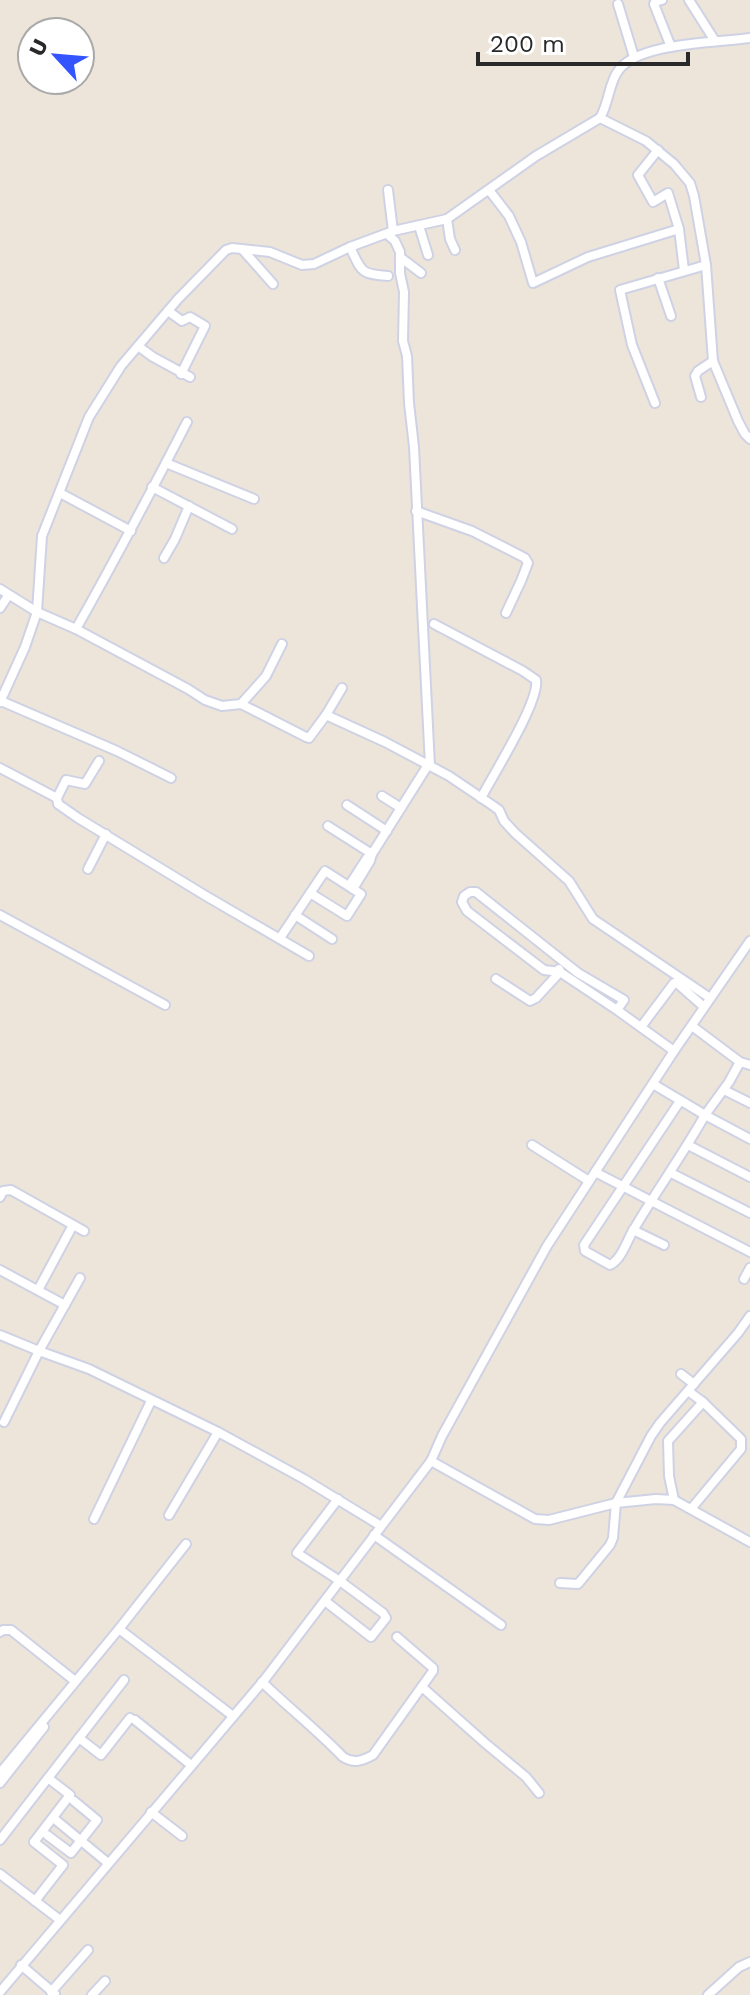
<svg xmlns="http://www.w3.org/2000/svg" width="750" height="1995" viewBox="0 0 750 1995" font-family="'Work Sans',sans-serif">
	<style>
		.lines { fill: none; stroke-linecap: round; stroke-linejoin: round }
		.minor-casing { stroke: #ced2e4; stroke-width: 12 }
		.minor { stroke: #fff; stroke-width: 8 }
	</style>
	<rect width="100%" height="100%" fill="#ede5d9"/>
	<g class="lines">
		<defs>
			<g id="minor">
				<polyline points="662,0 655,2 654,4 671,47"/>
				<polyline points="689,0 715,41"/>
				<polyline points="618,4 634,57"/>
				<polyline points="600,118 646,141 674,164 690,183 694,196 706,265 713,361 738,421 745,434 750,439"/>
				<polyline points="658,150 638,175 653,202 668,193 679,229 684,270"/>
				<polyline points="388,190 393,231"/>
				<polyline points="489,190 509,216 521,242 533,283 588,257 679,229"/>
				<polyline points="447,219 450,239 455,250"/>
				<polyline points="419,226 428,255"/>
				<polyline points="387,234 395,241 400,252 400,273 404,292 403,341 407,356 409,403 414,447 430,766"/>
				<path d="M350,247c12,25 10,27 38,29"/>
				<polyline points="242,249 273,284"/>
				<polyline points="400,257 421,273"/>
				<polyline points="658,278 671,316"/>
				<polyline points="168,311 182,321 190,317 205,326 181,374"/>
				<polyline points="138,346 153,357 190,377"/>
				<polyline points="701,397 695,376 698,371 713,361"/>
				<polyline points="655,403 632,345 620,290 706,265"/>
				<polyline points="166,463 254,499"/>
				<polyline points="152,487 232,529"/>
				<polyline points="60,493 131,531"/>
				<polyline points="416,511 472,531 525,558 528,563 521,581 506,613"/>
				<polyline points="164,558 175,539 189,506"/>
				<polyline points="0,589 37,612 76,629 188,689 205,700 222,706 241,704 306,737 309,738 326,715 385,742 449,776 492,805 499,810 504,821 515,833 569,881 593,919 710,998"/>
				<polyline points="0,608 8,596"/>
				<path d="M434,624l89,47 13,9c4,21 -43,95 -55,118"/>
				<path d="M76,629c39,-69 75,-137 111,-207"/>
				<polyline points="1,701 117,751 171,778"/>
				<path d="M0,702l25,-55 12,-35 5,-76 47,-119 32,-51 57,-67 48,-49 6,-2 38,4 32,13 12,-1 36,-17 43,-16 54,-12 89,-63 64,-38c9,-15 9,-35 18,-47 20,-29 99,-28 132,-33"/>
				<polyline points="241,704 266,676 282,644"/>
				<polyline points="326,715 342,688"/>
				<polyline points="0,768 57,798 66,780 85,784 99,761"/>
				<polyline points="382,796 401,808"/>
				<polyline points="57,798 58,804 78,818 206,896 309,956"/>
				<polyline points="347,805 387,831"/>
				<polyline points="328,826 372,854 428,765"/>
				<polyline points="88,869 106,834"/>
				<polyline points="349,886 367,858 372,854 370,861 353,889"/>
				<polyline points="0,915 165,1005"/>
				<polyline points="295,915 332,939"/>
				<path d="M280,938c15,-22 30,-45 45,-67l36,23 -14,22 -37,-23"/>
				<polyline points="496,979 530,1001 536,998 560,972 559,969"/>
				<polyline points="617,1010 624,1000 578,973 476,892 470,892 464,896 462,902 467,911 544,970 560,972 617,1010 674,1051"/>
				<polyline points="692,1026 740,1062"/>
				<polyline points="641,1027 674,983 677,983 704,1007"/>
				<polyline points="653,1084 705,1115 729,1082 740,1062 750,1065"/>
				<polyline points="724,1090 750,1103"/>
				<path d="M680,1101l-96,144 1,6 25,14c12,-6 17,-25 24,-36 23,-39 49,-75 71,-114l45,24"/>
				<polyline points="532,1145 589,1181"/>
				<polyline points="688,1145 750,1177"/>
				<polyline points="595,1172 750,1252"/>
				<polyline points="671,1173 750,1213"/>
				<polyline points="0,1197 3,1191 11,1190 84,1231"/>
				<polyline points="633,1230 664,1245"/>
				<polyline points="0,1270 65,1305"/>
				<polyline points="744,1279 750,1268"/>
				<polyline points="38,1290 73,1225"/>
				<polyline points="0,1335 39,1351 89,1369 218,1432 304,1479 381,1526"/>
				<polyline points="681,1374 694,1384"/>
				<polyline points="4,1422 39,1351 80,1278"/>
				<polyline points="431,1461 535,1519 549,1520 616,1503 656,1499 674,1500 750,1542"/>
				<polyline points="674,1500 669,1476 668,1441 703,1402 688,1391"/>
				<polyline points="691,1509 741,1449 741,1439 703,1402"/>
				<polyline points="169,1515 218,1432"/>
				<polyline points="94,1519 151,1401"/>
				<polyline points="374,1535 501,1625"/>
				<polyline points="560,1583 578,1584 610,1545 613,1538 616,1503 651,1436 660,1423 738,1333 750,1316"/>
				<polyline points="325,1601 371,1637 386,1618 383,1613 340,1581 297,1553 338,1499"/>
				<polyline points="119,1629 233,1716"/>
				<polyline points="0,1632 3,1630 11,1630 75,1681"/>
				<path d="M262,1682c27,26 55,48 81,75 11,7 19,4 30,-2l60,-84v-3l-36,-31"/>
				<polyline points="422,1687 485,1743 526,1777 539,1793"/>
				<polyline points="135,1720 191,1765"/>
				<polyline points="79,1738 101,1755 130,1718"/>
				<polyline points="0,1773 119,1629 186,1544"/>
				<polyline points="0,1783 44,1727"/>
				<polyline points="151,1812 182,1836"/>
				<polyline points="57,1821 108,1863"/>
				<polyline points="47,1835 71,1853 97,1820 74,1801"/>
				<polyline points="0,1840 124,1680"/>
				<polyline points="0,1874 60,1920"/>
				<polyline points="35,1901 63,1865 34,1842 70,1795 48,1778"/>
				<polyline points="21,1965 55,1994"/>
				<polyline points="0,1992 265,1679 431,1461 442,1436 547,1246 674,1051 750,941"/>
				<polyline points="51,1992 88,1950"/>
				<polyline points="92,1995 105,1981"/>
				<polyline points="708,1995 739,1967 750,1962"/>
			</g>
		</defs>
		<use href="#minor" class="minor-casing"/>
		<use href="#minor" class="minor"/>
	</g>
	<g transform="translate(56 56) rotate(296)"><circle r="38" fill="#ffffff" stroke="#a9a9a9" stroke-width="2"/>
	<path d="M0-6L14 30L0 20L-14 30Z" fill="#3454ff"/>
	<text y="-12" font-size="22" font-weight="bold" text-anchor="middle" fill="#292929">U</text>
	</g>
	<path d="M478 52v12h210v-12" fill="none" stroke="#292929" stroke-width="4"/>
	<text x="490" y="52" font-size="24" fill="#292929" stroke="#ffffff" stroke-width="6" paint-order="stroke">200 m</text>
</svg>
